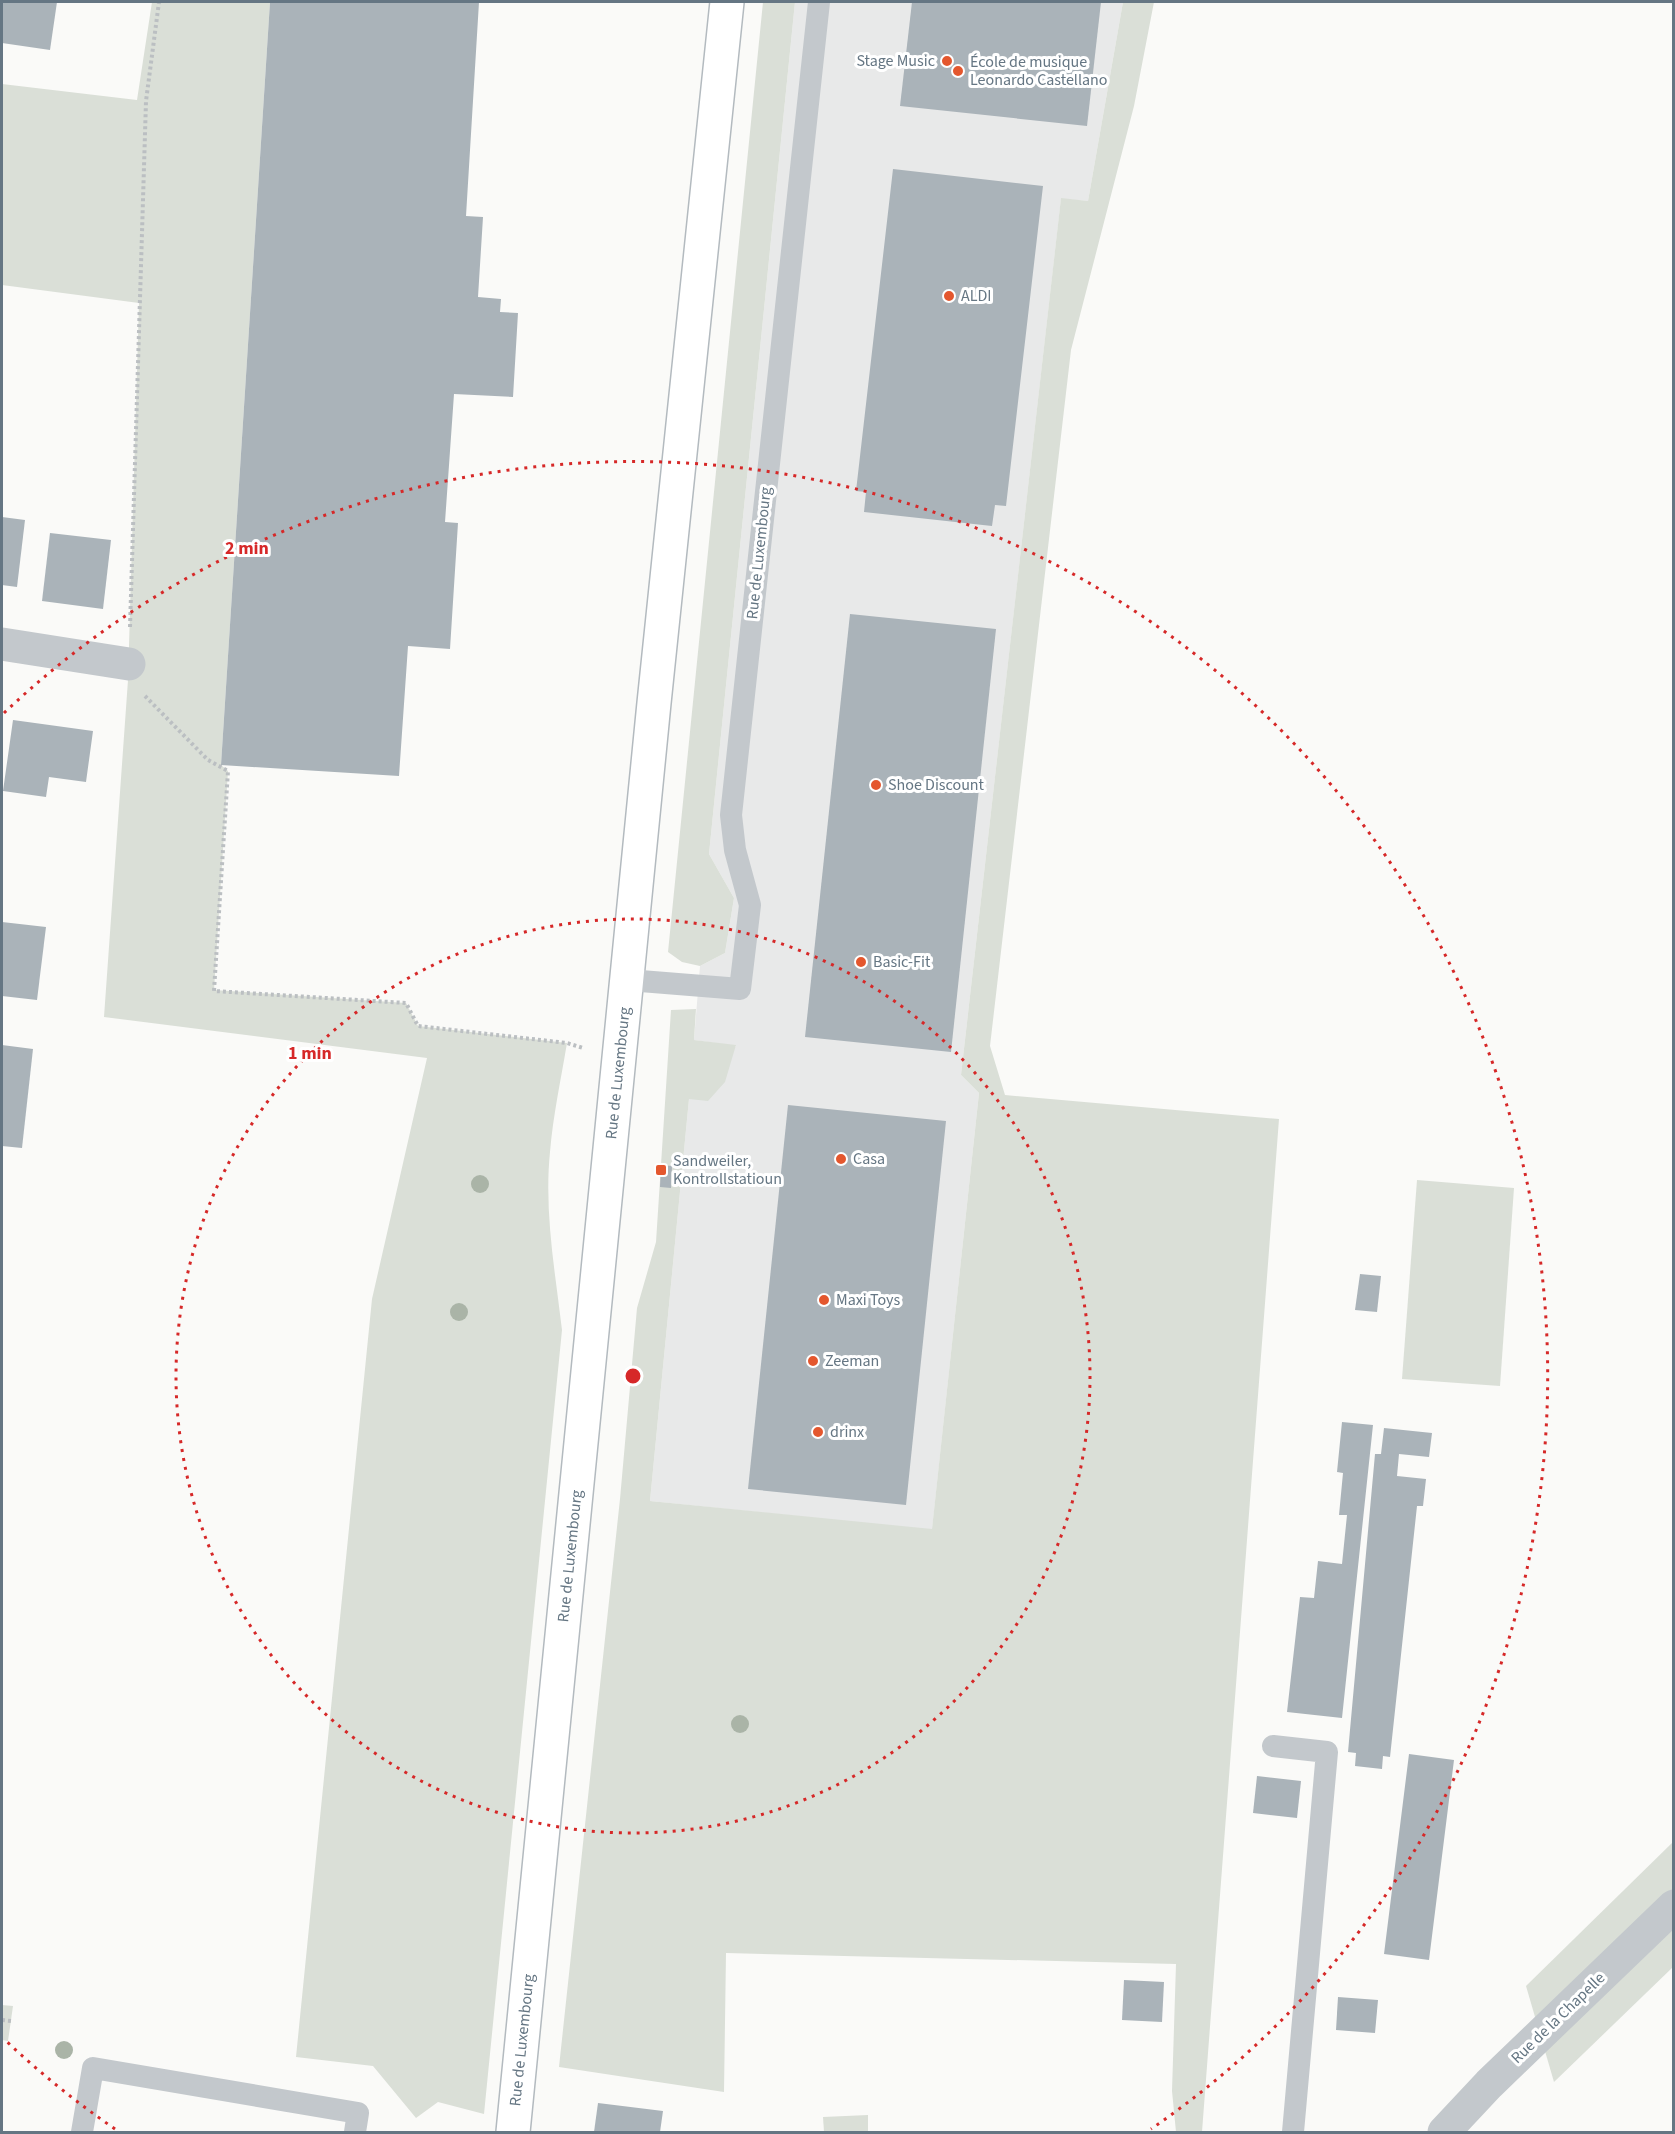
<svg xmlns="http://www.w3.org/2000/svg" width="1675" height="2134" viewBox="0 0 1675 2134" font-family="'Source Sans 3',sans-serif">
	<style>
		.built { fill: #e8e9e9 }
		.green { fill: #dadfd7 }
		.building { fill: #aab3b9 }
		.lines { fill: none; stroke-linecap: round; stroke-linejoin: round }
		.secondary-casing { stroke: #b3babf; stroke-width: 36 }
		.path { stroke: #bbbfc2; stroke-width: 4; stroke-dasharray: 3 3; stroke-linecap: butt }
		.lane { stroke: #c3c8cc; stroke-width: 22 }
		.street { stroke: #c3c8cc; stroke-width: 33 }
		.secondary { stroke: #fff; stroke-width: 33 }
		.tree { fill: #aab4a7 }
		.ring { fill: none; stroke: #d62828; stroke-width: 3; stroke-dasharray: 3 6 }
		.poi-dot { fill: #e4572e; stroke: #fff; stroke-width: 2 }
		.labels { text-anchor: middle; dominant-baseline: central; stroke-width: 6; stroke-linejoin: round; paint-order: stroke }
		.poi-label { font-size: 16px; fill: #657683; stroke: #fff; text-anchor: start }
		.street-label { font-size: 16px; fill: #657683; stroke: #fff }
		.centre { fill: #d62828; stroke: #fff; stroke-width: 3 }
		.ring-label { font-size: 18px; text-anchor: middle; font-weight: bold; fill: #d62828; stroke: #fff; stroke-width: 6; stroke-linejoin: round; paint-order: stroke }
	</style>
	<rect width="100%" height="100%" fill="#fafaf8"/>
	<polygon class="built" points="795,2 1123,2 1088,201 1061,199 961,1075 979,1093 932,1530 650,1501 689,1099 736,1046 694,1040 700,966 725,953 734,898 709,854"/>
	<g class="green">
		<path d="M152,2h118l-49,763 7,6 -14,219 192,13 12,23 149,17c-6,36 -14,73 -17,109 -6,59 5,119 12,178l-78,784 -46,-12 -22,16 -43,-52 -77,-9 76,-758 55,-241 -323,-41 24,-337 11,-377 -137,-18v-201l135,16z"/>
		<polygon points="763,2 795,2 709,854 734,898 725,953 700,966 682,962 668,952"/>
		<polygon points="1123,2 1154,2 1134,106 1071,350 990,1046 1005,1095 1279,1119 1202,2132 1176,2132 1172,2091 1176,1964 726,1953 724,2092 559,2067 620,1499 637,1308 656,1242 671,1010 696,1009 694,1040 736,1045 725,1082 708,1101 689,1099 650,1501 932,1529 979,1093 961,1075 1061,198 1088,201"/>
		<polygon points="1417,1180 1514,1188 1500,1386 1402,1379"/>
		<polygon points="1673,1842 1673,1967 1554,2082 1526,1986"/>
		<polygon points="2,2005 13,2006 8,2041 2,2040"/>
		<polygon points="868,2115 868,2132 824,2132 823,2117"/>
	</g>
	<g class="building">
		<polygon points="2,2 57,2 50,50 2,43"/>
		<polygon points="270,2 479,2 466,216 483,217 478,297 501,299 500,312 518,313 513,397 454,394 445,522 458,523 450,649 408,646 399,776 221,765"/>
		<polygon points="912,2 1101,2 1087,126 900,106"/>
		<polygon points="893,169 1043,186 1006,506 995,505 992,526 864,512 866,492 856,491"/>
		<polygon points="2,517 25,520 17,587 2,585"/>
		<polygon points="50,533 111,540 103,609 42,601"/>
		<polygon points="850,614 996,629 951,1052 805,1037"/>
		<polygon points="13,720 93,731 86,782 49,777 46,797 3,791"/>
		<polygon points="2,922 46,927 37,1000 2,996"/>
		<polygon points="2,1045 33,1049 22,1148 2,1146"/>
		<polygon points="788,1105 946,1121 906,1505 748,1489"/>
		<polygon points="661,1165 672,1166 671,1188 660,1187"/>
		<polygon points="1360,1274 1381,1276 1377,1312 1355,1310"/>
		<polygon points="1342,1422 1373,1425 1342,1718 1287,1712 1300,1597 1314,1598 1318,1561 1342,1564 1347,1515 1339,1515 1343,1473 1337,1472"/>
		<polygon points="1384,1428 1432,1433 1429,1457 1399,1454 1397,1476 1426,1479 1423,1506 1417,1506 1390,1757 1383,1756 1382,1769 1355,1766 1356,1753 1348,1752 1375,1454 1381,1454"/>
		<polygon points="1409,1754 1454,1760 1429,1960 1384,1954"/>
		<polygon points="1257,1776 1301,1781 1297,1818 1253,1813"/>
		<polygon points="1124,1980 1164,1982 1162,2022 1122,2020"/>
		<polygon points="1338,1997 1378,2000 1375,2033 1336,2030"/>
		<polygon points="598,2103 663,2111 660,2132 594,2132"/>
	</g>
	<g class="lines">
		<defs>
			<polyline id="secondary" points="513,2132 654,703 727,2"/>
		</defs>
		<use href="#secondary" class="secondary-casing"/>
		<g class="path">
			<polyline points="130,627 146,101 159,2"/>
			<polyline points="145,696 208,760 228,771 214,991 406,1003 418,1026 567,1043 583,1048"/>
			<polyline points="2,2020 11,2021"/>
		</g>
		<g class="lane">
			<polyline points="628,980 740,989 750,905 735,850 731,815 819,2"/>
			<polyline points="1273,1746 1327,1752 1293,2132"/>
			<polyline points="82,2132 93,2068 358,2113 355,2132"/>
		</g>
		<g class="street">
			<polyline points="2,644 129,664"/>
			<polyline points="1444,2132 1489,2084 1674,1906"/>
		</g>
		<use href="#secondary" class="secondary"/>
	</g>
	<g class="tree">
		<circle cx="480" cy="1184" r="9"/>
		<circle cx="459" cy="1312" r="9"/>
		<circle cx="740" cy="1724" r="9"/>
		<circle cx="64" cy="2050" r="9"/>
	</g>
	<g class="ring">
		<circle cx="633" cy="1376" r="457"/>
		<path d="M115 2129A914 914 0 0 1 4 2039M4 713A914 914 0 1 1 1151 2129"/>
	</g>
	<g class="poi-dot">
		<circle cx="947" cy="61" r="6"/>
		<circle cx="958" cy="71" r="6"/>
		<circle cx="949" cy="296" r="6"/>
		<circle cx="876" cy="785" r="6"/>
		<circle cx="861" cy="962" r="6"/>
		<circle cx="841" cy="1159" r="6"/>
		<rect x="655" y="1164" width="12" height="12" rx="3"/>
		<circle cx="824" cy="1300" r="6"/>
		<circle cx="813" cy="1361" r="6"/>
		<circle cx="818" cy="1432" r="6"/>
	</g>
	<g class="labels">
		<g class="poi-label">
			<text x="935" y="61" text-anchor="end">Stage Music</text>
			<text x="970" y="62">École de musique<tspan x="970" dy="18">Leonardo Castellano</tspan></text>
			<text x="961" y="296">ALDI</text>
			<text x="888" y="785">Shoe Discount</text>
			<text x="873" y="962">Basic-Fit</text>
			<text x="853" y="1159">Casa</text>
			<text x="673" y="1161">Sandweiler,<tspan x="673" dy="18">Kontrollstatioun</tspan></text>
			<text x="836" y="1300">Maxi Toys</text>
			<text x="825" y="1361">Zeeman</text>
			<text x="830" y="1432">drinx</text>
		</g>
		<g class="street-label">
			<text transform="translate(759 553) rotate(-84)">Rue de Luxembourg</text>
			<text transform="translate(618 1073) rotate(-84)">Rue de Luxembourg</text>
			<text transform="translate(570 1556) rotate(-84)">Rue de Luxembourg</text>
			<text transform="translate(1558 2018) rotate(-44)">Rue de la Chapelle</text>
			<text transform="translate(522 2040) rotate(-84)">Rue de Luxembourg</text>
		</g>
	</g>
	<circle cx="633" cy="1376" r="9" class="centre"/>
	<g class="ring-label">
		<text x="247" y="554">2 min</text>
		<text x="310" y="1059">1 min</text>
	</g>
	<rect width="1675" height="2134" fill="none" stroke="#657683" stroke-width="6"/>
</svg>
